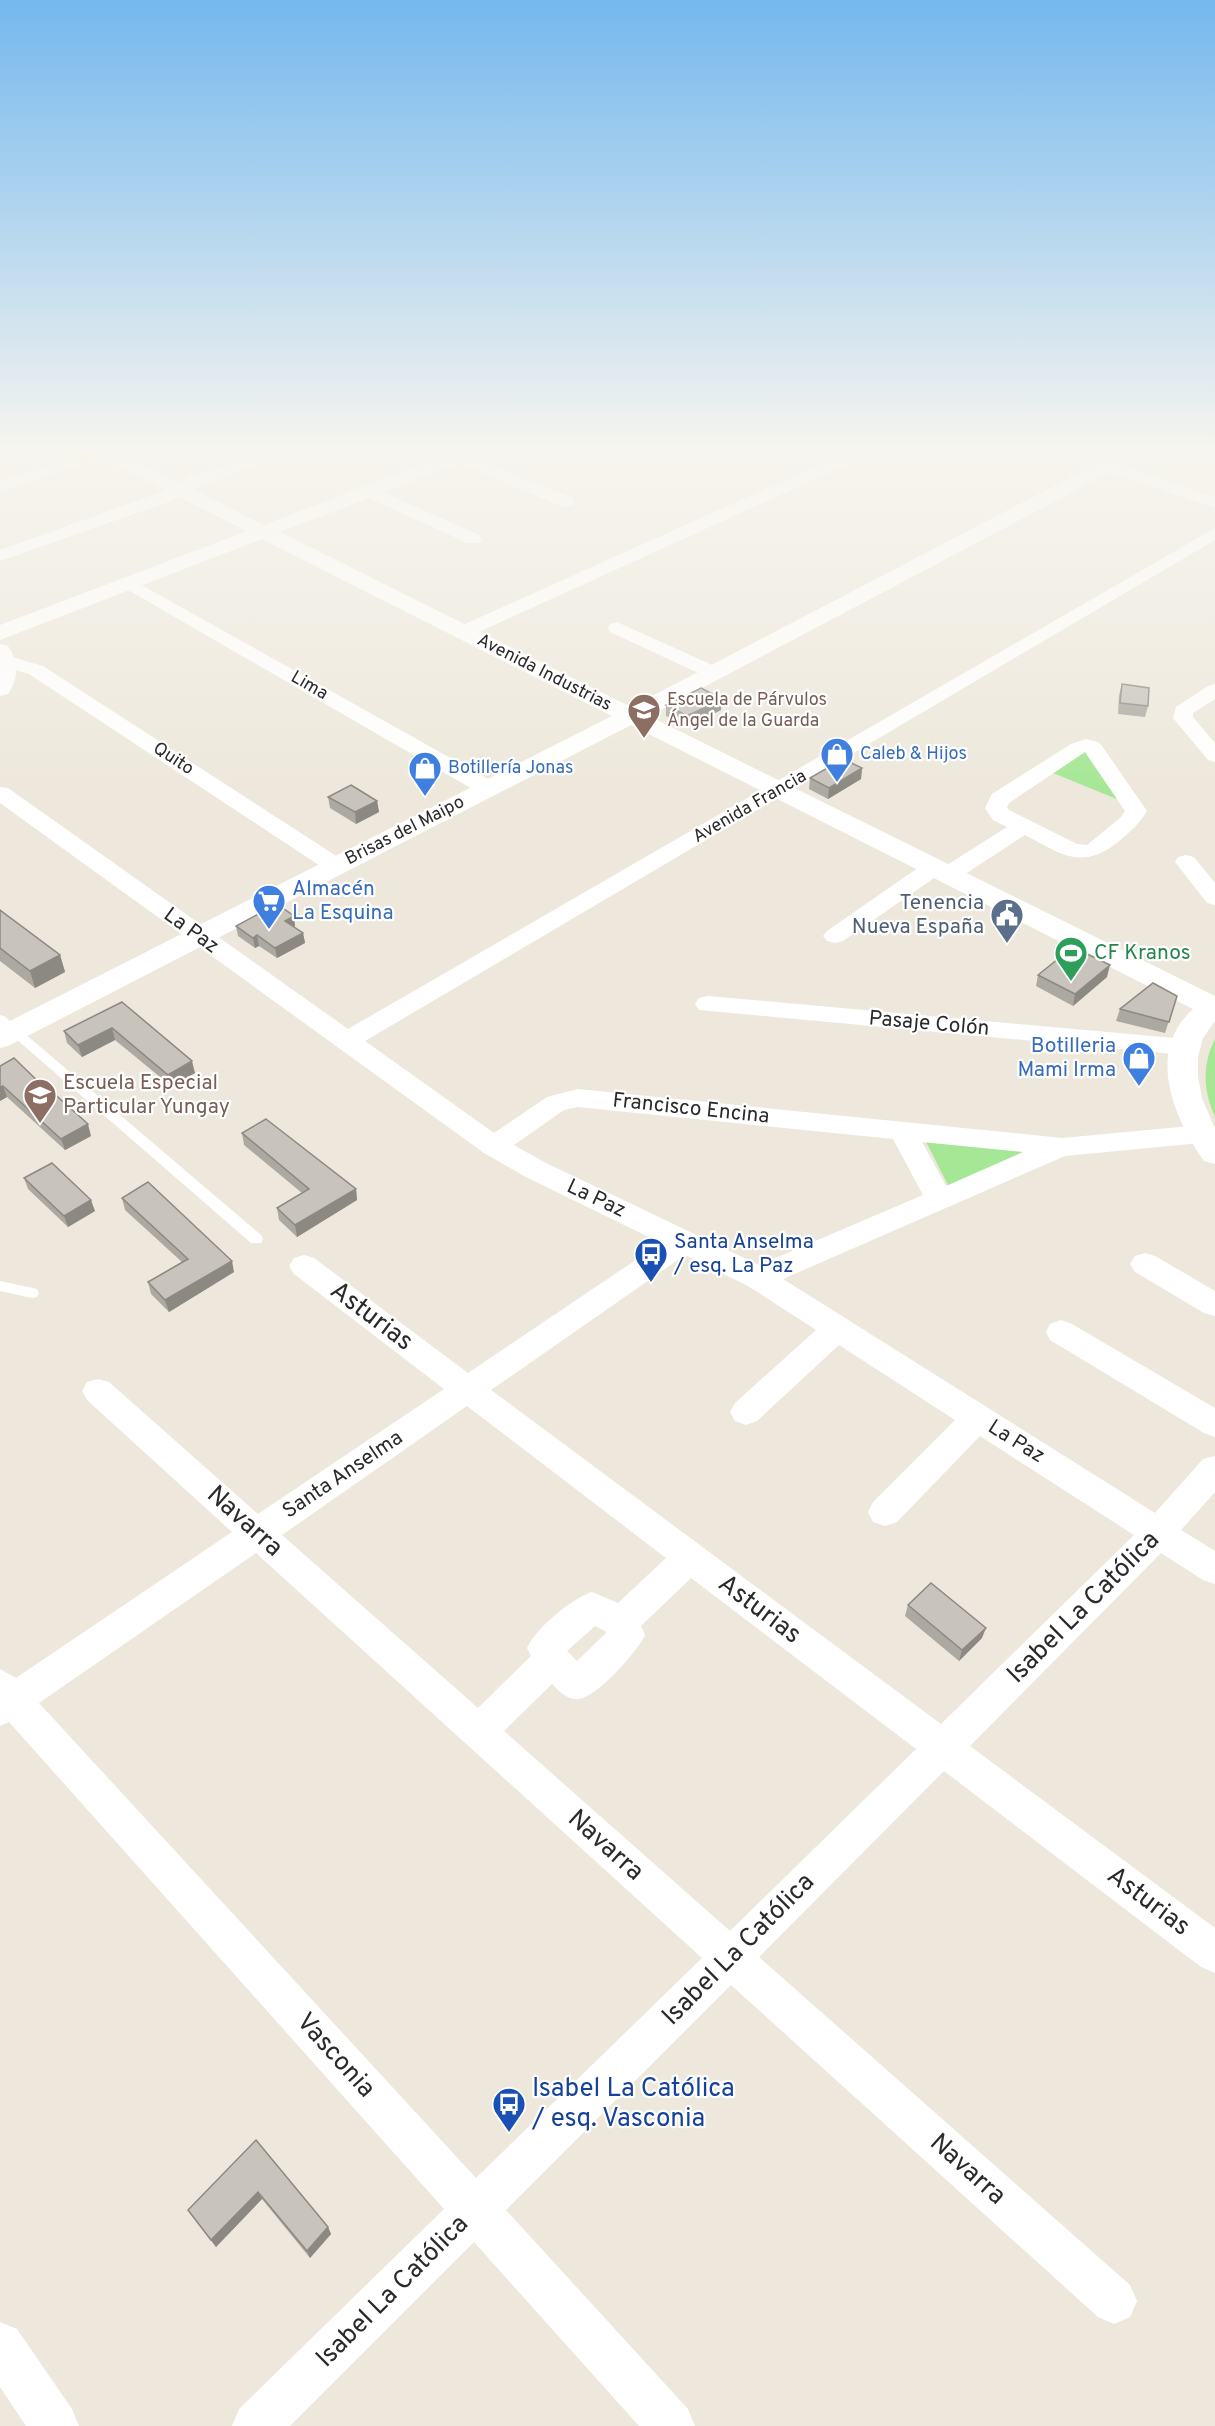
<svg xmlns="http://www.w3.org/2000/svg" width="1215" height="2426" viewBox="0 0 1215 2426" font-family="Overpass,sans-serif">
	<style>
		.green { fill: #a5e794 }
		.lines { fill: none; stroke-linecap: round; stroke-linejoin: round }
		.service { fill: #fff; fill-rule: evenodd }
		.minor { fill: #fff; fill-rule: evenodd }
		.tertiary { fill: #fff; fill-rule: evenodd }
		.primary { fill: #f9e854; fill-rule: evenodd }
		.wall { fill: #aca9a1 }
		.shaded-wall { fill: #8c8983 }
		.building { fill: #c8c4bb; stroke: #8c8983; stroke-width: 1.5 }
		.labels { text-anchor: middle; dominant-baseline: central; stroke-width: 4.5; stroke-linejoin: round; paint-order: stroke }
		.far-street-label { font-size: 18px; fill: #2a2a2a; stroke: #fff }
		.far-education-label { font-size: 18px; fill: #785e54; stroke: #fff; text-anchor: start }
		.far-shop-label { font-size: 18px; fill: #366cbe; stroke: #fff; text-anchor: start }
		.shop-label { font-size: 21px; fill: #366cbe; stroke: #fff; text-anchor: start }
		.service-label { font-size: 21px; fill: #4e5e75; stroke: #fff; text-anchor: end }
		.street-label { font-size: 21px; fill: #2a2a2a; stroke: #fff }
		.leisure-label { font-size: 21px; fill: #27864d; stroke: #fff; text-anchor: start }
		.education-label { font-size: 21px; fill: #785e54; stroke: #fff; text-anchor: start }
		.transit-label { font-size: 21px; fill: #164399; stroke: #fff; text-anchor: start }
		.near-street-label { font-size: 26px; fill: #2a2a2a; stroke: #fff }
		.near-transit-label { font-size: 26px; fill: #164399; stroke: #fff; text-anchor: start }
	</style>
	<rect width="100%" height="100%" fill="#ede8db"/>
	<g class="green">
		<polygon points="1086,751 1124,802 1053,773"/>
		<path d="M1215,1039v78c-12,-27 -13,-52 0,-78z"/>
		<polygon points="924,1138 1039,1149 949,1187"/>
	</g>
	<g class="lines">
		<g class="service">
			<polygon points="39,451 49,451 72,464 65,466"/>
			<polygon points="0,1015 4,1016 261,1235 263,1239 261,1243 251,1243 0,1025"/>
			<polygon points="0,1281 37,1289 39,1293 37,1297 32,1298 0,1291"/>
		</g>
		<g class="minor">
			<polygon points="90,451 112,452 110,455 0,492 0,482"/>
			<polygon points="265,451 289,451 287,454 200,486 171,501 0,561 0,550 159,493 188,478"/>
			<path d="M642,451c15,0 31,-1 41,10l-8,5 -31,-12z"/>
			<polygon points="850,451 872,451 870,454 470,636 456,636 454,632 456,628"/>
			<polygon points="1054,451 1078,451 1215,497 1215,508 1056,454"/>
			<polygon points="458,452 573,498 575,502 573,506 561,506 452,460 450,457"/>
			<polygon points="369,486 479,535 482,539 479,543 467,543 363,495 361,491"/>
			<path d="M1215,528v12l-850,501 129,92 53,-36 31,-8 484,49 139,-13 10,2 4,7 -4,7 -10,2 -136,13 -282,123 372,234 48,-54 12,-3v36l-34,38 34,21v33l-12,-4 -42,-27 -191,193 245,182v45l-14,-6 -257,-196 -185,186 371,328 7,16 -7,16 -16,7 -16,-7 -367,-332 -225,225 182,199 7,17h-56l-165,-184 -184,184h-58l7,-17 205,-200 -435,-487 -9,4v-57l16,9 216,-146 -145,-132 -5,-9 5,-9 11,-3 11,3 149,132 186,-125 -150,-115 -5,-8 5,-8 10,-3 10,3 154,115 193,-130 -137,-67 -40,-23 -484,-350v-16l8,1 340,241zM578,1107l315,32 30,56 -164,70 -215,-103 -30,-17 50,-35zM922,1142l101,10 -77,34zM685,1255l63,31 68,44 -81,73 -5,9 5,9 11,4 11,-4 82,-76 116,75 -82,82 -5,10 5,10 12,4 12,-4 83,-86 154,99 -193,189 -450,-334zM467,1406l199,152 -48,45 -26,-11c-21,7 -56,36 -65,56l4,8 -53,52 -196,-173zM256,1553l446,405 -226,220 -437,-475zM691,1578l225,171 -186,182 -226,-200 48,-47c7,7 16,17 27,15 19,-3 58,-47 66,-64l-4,-9zM595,1626l12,6 -30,29 -10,-10z"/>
			<polygon points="129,578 497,784 500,789 497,794 489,795 481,794 123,587 120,583 123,579"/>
			<polygon points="617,622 721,669 724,673 721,677 707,677 610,632 608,628 610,624"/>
			<polygon points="5,655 43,666 344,861 347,866 344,871 336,873 328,871 29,674 0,666 0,656"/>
			<polygon points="1215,684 1215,699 1193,713 1193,717 1215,743 1215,762 1208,760 1173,718 1176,707 1208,686"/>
			<path d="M1086,739l12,3 4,4 45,65c-8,13 -17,21 -29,31 -37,29 -56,12 -93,-7l-69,45 -8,2 -8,-2 -3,-4 -94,65 -8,2 -8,-2 -4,-5 4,-5 98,-68 8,-2 8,2 3,4 63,-40 -14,-7 -8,-12 7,-14 79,-50zM1085,752l40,59 -4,6 -34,28 -10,-1 -68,-34 -2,-2 2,-5z"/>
			<polygon points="1186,855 1194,857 1215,883 1215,905 1207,903 1175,862 1178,857"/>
			<polygon points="708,996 1185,1039 1194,1041 1198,1047 1194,1053 1185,1055 699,1010 695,1004 699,998"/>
			<polygon points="1145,1253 1155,1256 1215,1291 1215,1316 1204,1313 1135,1272 1130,1264 1135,1256"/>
			<polygon points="1061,1320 1072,1324 1215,1408 1215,1437 1204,1433 1050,1340 1046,1332 1050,1324"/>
			<polygon points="0,2322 17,2329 72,2409 79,2426 26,2426 0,2387"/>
		</g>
		<g class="tertiary">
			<path d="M93,451h24l147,74 193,-74h26l-2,4 -201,77 351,175 490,-256h24l-2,4 -494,261 566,280v25l-12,17 -5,19v20l4,21 13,31v35l-11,-3c-30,-43 -59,-109 -11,-152l-562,-284 -621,320 -10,3v-22l612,-310 -350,-177 -262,101v-15l247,-94 -152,-76z"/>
			<path d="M0,644l8,2c11,16 11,32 0,48l-8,2z"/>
		</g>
		<path class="primary" d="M64,451h21l7,8 -2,4c-11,3 -20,-3 -26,-12z"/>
	</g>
	<g class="wall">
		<polygon points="1122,684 1148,706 1145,717 1118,714 1119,695"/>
		<polygon points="666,705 721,710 687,727 666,716"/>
		<polygon points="862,768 861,779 828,799 809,789 810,778"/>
		<polygon points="328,797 377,801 379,812 356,824 330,808"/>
		<polygon points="0,910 60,955 65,972 35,988 0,961"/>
		<polygon points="294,916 295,926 294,927 303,933 305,943 277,958 259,946 255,948 238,936 236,926"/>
		<polygon points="1038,975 1107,977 1073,1006 1036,986"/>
		<polygon points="1177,996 1165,1033 1116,1021 1120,1009"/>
		<polygon points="122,1002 195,1073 171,1086 115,1040 82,1057 67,1043 64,1031"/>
		<polygon points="0,1066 91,1136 65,1150 7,1097 0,1101"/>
		<polygon points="242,1133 356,1189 357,1200 297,1237 279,1220 277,1208 302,1193 244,1145"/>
		<polygon points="24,1178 95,1211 68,1227 28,1189"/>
		<polygon points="122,1198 234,1272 169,1312 151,1294 148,1282 182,1262 125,1210"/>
		<polygon points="908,1605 982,1638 959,1661 905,1616"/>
		<polygon points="256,2140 328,2227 331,2234 310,2258 262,2199 216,2247 188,2210"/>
	</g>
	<g class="shaded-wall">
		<polygon points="722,699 721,710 687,727 687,716"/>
		<polygon points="862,768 861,779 828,799 829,788"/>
		<polygon points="377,801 379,812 356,824 355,812"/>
		<polygon points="294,916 295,926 287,931 285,921"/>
		<polygon points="303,933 305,943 277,958 275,948"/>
		<polygon points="257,935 259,946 255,948 253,938"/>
		<polygon points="60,955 65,972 35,988 30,971"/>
		<polygon points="1110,965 1107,977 1073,1006 1075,994"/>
		<polygon points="112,1028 115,1040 82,1057 78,1045"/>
		<polygon points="192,1061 195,1073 171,1086 168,1075"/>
		<polygon points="3,1086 7,1097 0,1101 0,1087"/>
		<polygon points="88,1124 91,1136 65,1150 61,1139"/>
		<polygon points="356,1189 357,1200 297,1237 295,1225"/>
		<polygon points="91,1200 95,1211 68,1227 64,1216"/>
		<polygon points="232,1261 234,1272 169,1312 165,1300"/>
		<polygon points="986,1628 982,1638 959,1661 962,1650"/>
		<polygon points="258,2192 262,2199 216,2247 211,2240"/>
		<polygon points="328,2227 331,2234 310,2258 307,2251"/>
	</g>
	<g class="building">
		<polygon points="1122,684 1149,688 1148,706 1120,703"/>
		<polygon points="701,688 722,699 687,716 666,705"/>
		<polygon points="843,759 862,768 829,788 810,778"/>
		<polygon points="351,785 377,801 355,812 328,797"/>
		<polygon points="277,904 294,916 285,921 303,933 275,948 257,935 253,938 236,926"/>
		<polygon points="0,910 60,955 30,971 0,948"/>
		<polygon points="1073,947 1110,965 1075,994 1038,975"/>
		<polygon points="1153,983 1177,996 1169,1022 1120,1009"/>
		<polygon points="122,1002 192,1061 168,1075 112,1028 78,1045 64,1031"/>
		<polygon points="14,1058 48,1091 50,1090 88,1124 61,1139 3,1086 0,1087 0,1066"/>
		<polygon points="266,1119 356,1189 295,1225 277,1208 309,1189 242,1133"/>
		<polygon points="52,1163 91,1200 64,1216 24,1178"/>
		<polygon points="148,1182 232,1261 165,1300 148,1282 188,1259 122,1198"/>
		<polygon points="931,1583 986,1628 962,1650 908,1605"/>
		<polygon points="256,2140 328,2227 307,2251 258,2192 211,2240 188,2210"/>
	</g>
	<linearGradient id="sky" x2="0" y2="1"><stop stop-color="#74b8ee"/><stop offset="0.57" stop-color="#f7f5ef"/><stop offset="1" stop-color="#f7f5ef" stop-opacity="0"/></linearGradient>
	<rect width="1215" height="791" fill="url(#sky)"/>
	<defs>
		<symbol id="school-pin" viewBox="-11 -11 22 30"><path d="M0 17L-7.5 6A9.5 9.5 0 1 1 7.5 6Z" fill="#8d6e63" stroke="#fff"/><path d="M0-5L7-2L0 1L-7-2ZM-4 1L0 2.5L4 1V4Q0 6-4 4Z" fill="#fff"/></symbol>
		<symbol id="shop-pin" viewBox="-11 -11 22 30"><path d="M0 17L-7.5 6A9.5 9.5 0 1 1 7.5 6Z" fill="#3f7fe0" stroke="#fff"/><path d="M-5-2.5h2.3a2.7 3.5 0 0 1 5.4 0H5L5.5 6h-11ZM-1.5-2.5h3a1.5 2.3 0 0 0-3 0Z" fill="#fff"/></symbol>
		<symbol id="supermarket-pin" viewBox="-11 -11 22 30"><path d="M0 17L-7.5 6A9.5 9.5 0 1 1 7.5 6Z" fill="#3f7fe0" stroke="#fff"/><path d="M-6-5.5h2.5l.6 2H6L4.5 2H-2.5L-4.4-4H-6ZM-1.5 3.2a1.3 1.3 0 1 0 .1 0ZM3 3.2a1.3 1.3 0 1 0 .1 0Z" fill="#fff"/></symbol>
		<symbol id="civic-pin" viewBox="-11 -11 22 30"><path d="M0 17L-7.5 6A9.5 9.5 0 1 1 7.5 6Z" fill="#5c6f8a" stroke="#fff"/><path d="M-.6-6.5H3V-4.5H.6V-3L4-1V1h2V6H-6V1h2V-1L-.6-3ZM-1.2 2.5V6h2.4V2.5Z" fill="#fff"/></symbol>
		<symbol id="stadium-pin" viewBox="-11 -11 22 30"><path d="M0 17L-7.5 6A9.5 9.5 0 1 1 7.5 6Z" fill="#2e9e5b" stroke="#fff"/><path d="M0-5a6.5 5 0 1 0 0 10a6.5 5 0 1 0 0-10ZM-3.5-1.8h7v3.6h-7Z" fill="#fff"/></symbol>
		<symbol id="bus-pin" viewBox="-11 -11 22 30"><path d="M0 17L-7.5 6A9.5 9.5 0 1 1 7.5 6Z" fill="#1a4fb4" stroke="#fff"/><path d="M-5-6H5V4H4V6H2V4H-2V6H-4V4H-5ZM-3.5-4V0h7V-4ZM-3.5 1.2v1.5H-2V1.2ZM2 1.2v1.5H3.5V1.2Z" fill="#fff"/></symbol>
	</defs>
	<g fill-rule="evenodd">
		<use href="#school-pin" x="625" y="691" width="38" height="52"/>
		<use href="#shop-pin" x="818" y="735" width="38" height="52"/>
		<use href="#shop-pin" x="406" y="749" width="38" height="52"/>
		<use href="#supermarket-pin" x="250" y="882" width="38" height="52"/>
		<use href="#civic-pin" x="988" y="896" width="38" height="52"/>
		<use href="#stadium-pin" x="1052" y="934" width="38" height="52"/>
		<use href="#shop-pin" x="1120" y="1039" width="38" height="52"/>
		<use href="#school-pin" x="21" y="1076" width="38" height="52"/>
		<use href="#bus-pin" x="632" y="1235" width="38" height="52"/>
		<use href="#bus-pin" x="490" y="2085" width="38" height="52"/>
	</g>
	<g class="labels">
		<g class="far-street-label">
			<text transform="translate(544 673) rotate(27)">Avenida Industrias</text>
			<text transform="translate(309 686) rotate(30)">Lima</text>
			<text transform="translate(173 759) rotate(33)">Quito</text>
			<text transform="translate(750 807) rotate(-30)">Avenida Francia</text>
			<text transform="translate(405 831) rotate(-27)">Brisas del Maipo</text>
		</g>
		<g class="far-education-label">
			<text x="667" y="700">Escuela de Párvulos<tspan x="667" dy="21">Ángel de la Guarda</tspan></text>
		</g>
		<g class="far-shop-label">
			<text x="860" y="754">Caleb &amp; Hijos</text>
			<text x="448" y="768">Botillería Jonas</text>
		</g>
		<g class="shop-label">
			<text x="292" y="889">Almacén<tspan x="292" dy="24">La Esquina</tspan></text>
			<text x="1116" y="1046" text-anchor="end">Botilleria<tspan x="1116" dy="24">Mami Irma</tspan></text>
		</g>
		<g class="service-label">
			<text x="984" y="903">Tenencia<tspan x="984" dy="24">Nueva España</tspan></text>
		</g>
		<g class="street-label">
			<text transform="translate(191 931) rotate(36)">La Paz</text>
			<text transform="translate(929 1024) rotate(5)">Pasaje Colón</text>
			<text transform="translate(691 1109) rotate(6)">Francisco Encina</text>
			<text transform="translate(596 1199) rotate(25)">La Paz</text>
			<text transform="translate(1016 1442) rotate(32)">La Paz</text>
			<text transform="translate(343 1475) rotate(-34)">Santa Anselma</text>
		</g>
		<g class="leisure-label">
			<text x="1094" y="953">CF Kranos</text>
		</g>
		<g class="education-label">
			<text x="63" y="1083">Escuela Especial<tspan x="63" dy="24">Particular Yungay</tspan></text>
		</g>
		<g class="transit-label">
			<text x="674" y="1242">Santa Anselma<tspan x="674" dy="24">/ esq. La Paz</tspan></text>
		</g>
		<g class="near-street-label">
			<text transform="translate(371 1317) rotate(37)">Asturias</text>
			<text transform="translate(244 1522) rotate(42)">Navarra</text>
			<text transform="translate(1084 1608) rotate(-45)">Isabel La Católica</text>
			<text transform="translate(759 1610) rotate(37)">Asturias</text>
			<text transform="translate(605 1846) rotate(42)">Navarra</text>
			<text transform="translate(1148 1902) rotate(37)">Asturias</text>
			<text transform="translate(739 1950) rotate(-45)">Isabel La Católica</text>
			<text transform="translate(335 2056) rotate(48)">Vasconia</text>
			<text transform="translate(967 2170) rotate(42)">Navarra</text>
			<text transform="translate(393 2292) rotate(-45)">Isabel La Católica</text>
		</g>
		<g class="near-transit-label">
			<text x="532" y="2089">Isabel La Católica<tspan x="532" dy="30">/ esq. Vasconia</tspan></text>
		</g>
	</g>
</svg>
